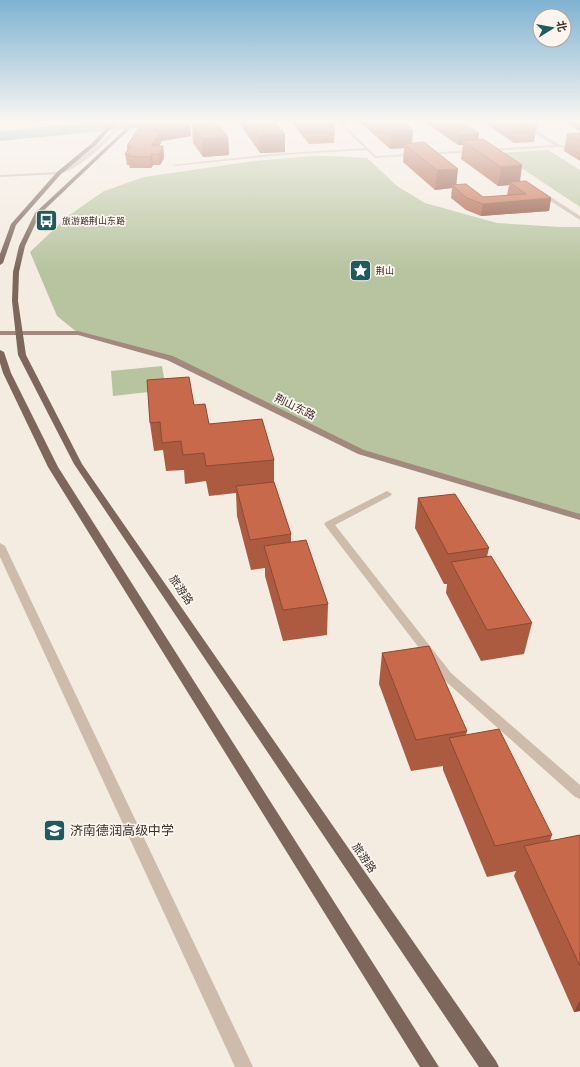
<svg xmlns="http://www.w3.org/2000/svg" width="580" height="1067" viewBox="0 0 580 1067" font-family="'Nunito Sans','Noto Sans SC',sans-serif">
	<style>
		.green { fill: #b8c4a0 }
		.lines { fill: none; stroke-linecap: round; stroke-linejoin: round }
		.river { fill: #7fb0b2; fill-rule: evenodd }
		.lane { fill: #cdbbac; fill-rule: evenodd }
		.street { fill: #cdbbac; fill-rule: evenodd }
		.secondary { fill: #a18a7d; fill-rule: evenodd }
		.primary { fill: #7d675c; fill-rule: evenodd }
		.wall { fill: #ac5a40 }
		.shaded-wall { fill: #8c4a34 }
		.building { fill: #c8694b; stroke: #8c4a34 }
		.labels { text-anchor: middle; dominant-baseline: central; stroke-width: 3.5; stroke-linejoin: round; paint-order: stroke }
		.far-poi-label { font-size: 9px; fill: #3b302b; stroke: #fbf5ee; text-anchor: start }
		.street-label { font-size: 11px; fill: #3b302b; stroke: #fbf5ee }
		.near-poi-label { font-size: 13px; fill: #3b302b; stroke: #fbf5ee; text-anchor: start }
	</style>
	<rect width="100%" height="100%" fill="#f4ebe1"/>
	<g class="green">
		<polygon points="548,150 580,170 580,207 499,153"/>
		<polygon points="314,156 333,156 367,158 397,186 425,203 497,223 560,227 580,227 580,517 361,452 170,358 78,333 57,316 30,252 68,216 104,191 144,177 254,161"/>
		<polygon points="162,366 166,390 113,396 111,371"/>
	</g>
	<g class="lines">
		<polygon class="river" points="122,120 162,120 160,123 135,128 0,141 0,131"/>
		<g class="lane">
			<path d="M122,120h4c-11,15 -50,54 -69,54v-2c26,-13 48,-30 65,-52z"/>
			<polygon points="335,120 339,120 376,156 554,145 518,122 542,120 555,120 524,123 560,145 580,147 580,149 559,147 375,158"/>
		</g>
		<g class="street">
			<polygon points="367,148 369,150 295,154 174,166 172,165 271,154"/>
			<polygon points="61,172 59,174 0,177 0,175"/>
			<polygon points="538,191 542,191 580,216 580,220 538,193"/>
			<polygon points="387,491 392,494 390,496 335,525 451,673 580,785 580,799 575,797 443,679 324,524 326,522"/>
			<polygon points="0,543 5,546 253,1067 235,1067 0,557"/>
		</g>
		<g class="secondary">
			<polygon points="215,120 221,120 175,128 173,127"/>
			<polygon points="0,331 78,331 173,356 364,450 580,514 580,520 358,454 167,360 78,335 0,335"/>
		</g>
		<g class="primary">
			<polygon points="114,120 118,120 95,146 61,174 16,225 3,263 0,265 0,254 11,224 57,172 91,144"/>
			<polygon points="135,120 139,120 40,214 25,246 19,272 18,301 26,355 82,464 496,1061 499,1067 479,1067 74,464 18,355 12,301 13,272 19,246 35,213"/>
			<polygon points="0,350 4,352 11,373 58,467 439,1067 420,1067 48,467 3,373 0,363"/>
		</g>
	</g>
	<g class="wall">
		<polygon points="238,120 272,120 285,152 260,153 238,122"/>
		<polygon points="290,120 329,120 335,126 334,143 309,144"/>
		<polygon points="359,120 400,120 413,130 412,143 456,185 483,197 508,196 507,195 509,185 498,186 461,159 463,145 458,145 422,120 458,120 478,140 522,165 520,182 551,198 549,211 481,216 466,210 451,198 452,188 435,190 403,162 404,148 390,149 359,121"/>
		<polygon points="478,120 528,120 537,125 534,142 514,143 487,125 488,121 480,121"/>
		<polygon points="563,121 563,120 580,120 580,131"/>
		<polygon points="192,125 228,137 229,155 203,157 193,143"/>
		<polygon points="190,126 191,136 162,141 159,146 163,146 164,158 160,165 153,165 151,168 130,168 129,165 127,165 125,154 127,151 127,146"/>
		<polygon points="580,133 580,161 564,151 567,134"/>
		<polygon points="194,405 209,424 274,460 274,483 291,534 291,542 328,604 327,635 283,641 265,576 265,568 251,570 237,516 236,493 209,496 206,481 185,484 184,470 166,471 163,450 154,451 150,423"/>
		<polygon points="418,498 489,548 487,557 532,623 524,654 481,661 446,593 447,584 444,584 415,528"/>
		<polygon points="382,653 467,731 466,735 552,835 550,841 580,835 580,1011 574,1012 514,876 516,871 487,877 443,770 443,766 411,771 379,684"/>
	</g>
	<g class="shaded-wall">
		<polygon points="10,120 28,120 28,121 10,122"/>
		<polygon points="190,126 191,136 162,141 154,154 152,154 153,165 151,168 150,157 151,146 161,131"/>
		<polygon points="413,130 411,147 404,144 404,148 390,149 391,131"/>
		<polygon points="479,133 478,144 463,141 463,145 458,145 459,135"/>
		<polygon points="285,134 285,152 260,153 259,136"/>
		<polygon points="228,137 229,155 203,157 202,139"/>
		<polygon points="163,146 164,158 160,165 159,154"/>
		<polygon points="522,165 519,184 509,182 509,185 498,186 501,167"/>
		<polygon points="458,169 456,188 452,185 452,188 435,190 437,170"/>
		<polygon points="551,198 549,211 481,216 483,204"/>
		<polygon points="580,1000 580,1011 574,1012"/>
	</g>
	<g class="building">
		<polygon points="176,120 190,126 161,131 151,146 163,146 159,154 152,154 150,157 128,156 130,154 125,154 131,146 127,146 139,127 143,125"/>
		<polygon points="248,120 272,120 285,134 259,136"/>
		<polygon points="303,120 329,120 335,126 310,127"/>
		<polygon points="377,120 400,120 413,130 391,131"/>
		<polygon points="437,120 458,120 479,133 459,135"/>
		<polygon points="507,120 528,120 537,125 517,126"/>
		<polygon points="217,124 228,137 202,139 192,125"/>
		<polygon points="580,133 580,141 567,134"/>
		<polygon points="483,139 522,165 501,167 463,141"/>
		<polygon points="424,142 458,169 437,170 404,144"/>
		<polygon points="526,181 551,198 483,204 467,198 452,185 466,184 483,197 526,194 509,182"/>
		<polygon points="189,377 194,405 205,404 209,424 262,419 274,460 206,466 204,453 183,455 181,441 162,443 160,422 150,423 147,380"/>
		<polygon points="274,482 291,534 250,540 236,486"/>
		<polygon points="455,494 489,548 448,554 418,498"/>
		<polygon points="306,540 328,604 283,610 264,546"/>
		<polygon points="491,556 532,623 487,630 451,562"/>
		<polygon points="429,646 467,731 416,740 382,653"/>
		<polygon points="499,729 552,835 495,846 449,738"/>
		<polygon points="580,835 580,966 524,846"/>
	</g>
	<linearGradient id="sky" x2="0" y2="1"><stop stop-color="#7eb2d2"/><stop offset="0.45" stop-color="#faf6f2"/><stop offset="1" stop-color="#faf6f2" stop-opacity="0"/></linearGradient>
	<rect width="580" height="269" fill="url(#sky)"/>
	<defs>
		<symbol id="bus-square" viewBox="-11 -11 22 22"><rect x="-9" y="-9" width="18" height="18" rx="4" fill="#1f5a5e" stroke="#fbf5ee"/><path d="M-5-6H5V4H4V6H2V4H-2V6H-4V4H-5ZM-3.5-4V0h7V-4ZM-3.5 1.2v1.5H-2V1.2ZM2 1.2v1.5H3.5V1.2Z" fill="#fff"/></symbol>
		<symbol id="sight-square" viewBox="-11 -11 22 22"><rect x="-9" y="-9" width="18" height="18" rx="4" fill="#1f5a5e" stroke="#fbf5ee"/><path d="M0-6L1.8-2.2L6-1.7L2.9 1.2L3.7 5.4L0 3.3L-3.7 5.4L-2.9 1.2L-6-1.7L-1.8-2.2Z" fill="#fff"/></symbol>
		<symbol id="school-square" viewBox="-11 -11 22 22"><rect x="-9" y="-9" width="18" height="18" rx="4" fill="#1f5a5e" stroke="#fbf5ee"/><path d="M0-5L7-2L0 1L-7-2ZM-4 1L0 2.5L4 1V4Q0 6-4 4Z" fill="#fff"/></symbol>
	</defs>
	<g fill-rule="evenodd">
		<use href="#bus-square" x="34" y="208" width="25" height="25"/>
		<use href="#sight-square" x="348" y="258" width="25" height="25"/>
		<use href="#school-square" x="42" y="818" width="25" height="25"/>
	</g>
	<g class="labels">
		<g class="far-poi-label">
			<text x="62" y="221">旅游路荆山东路</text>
			<text x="376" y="271">荆山</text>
		</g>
		<g class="street-label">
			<text transform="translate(295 407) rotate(26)">荆山东路</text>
			<text transform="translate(181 590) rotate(56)">旅游路</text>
			<text transform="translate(364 858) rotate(56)">旅游路</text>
		</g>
		<g class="near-poi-label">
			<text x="70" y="831">济南德润高级中学</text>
		</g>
	</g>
	<g transform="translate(552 28) rotate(79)"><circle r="19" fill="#fbf5ee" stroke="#aea6a0"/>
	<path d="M0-3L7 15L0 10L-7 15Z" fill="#1f5a5e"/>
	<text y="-6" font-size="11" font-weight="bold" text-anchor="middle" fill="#3b302b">北</text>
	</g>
</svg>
